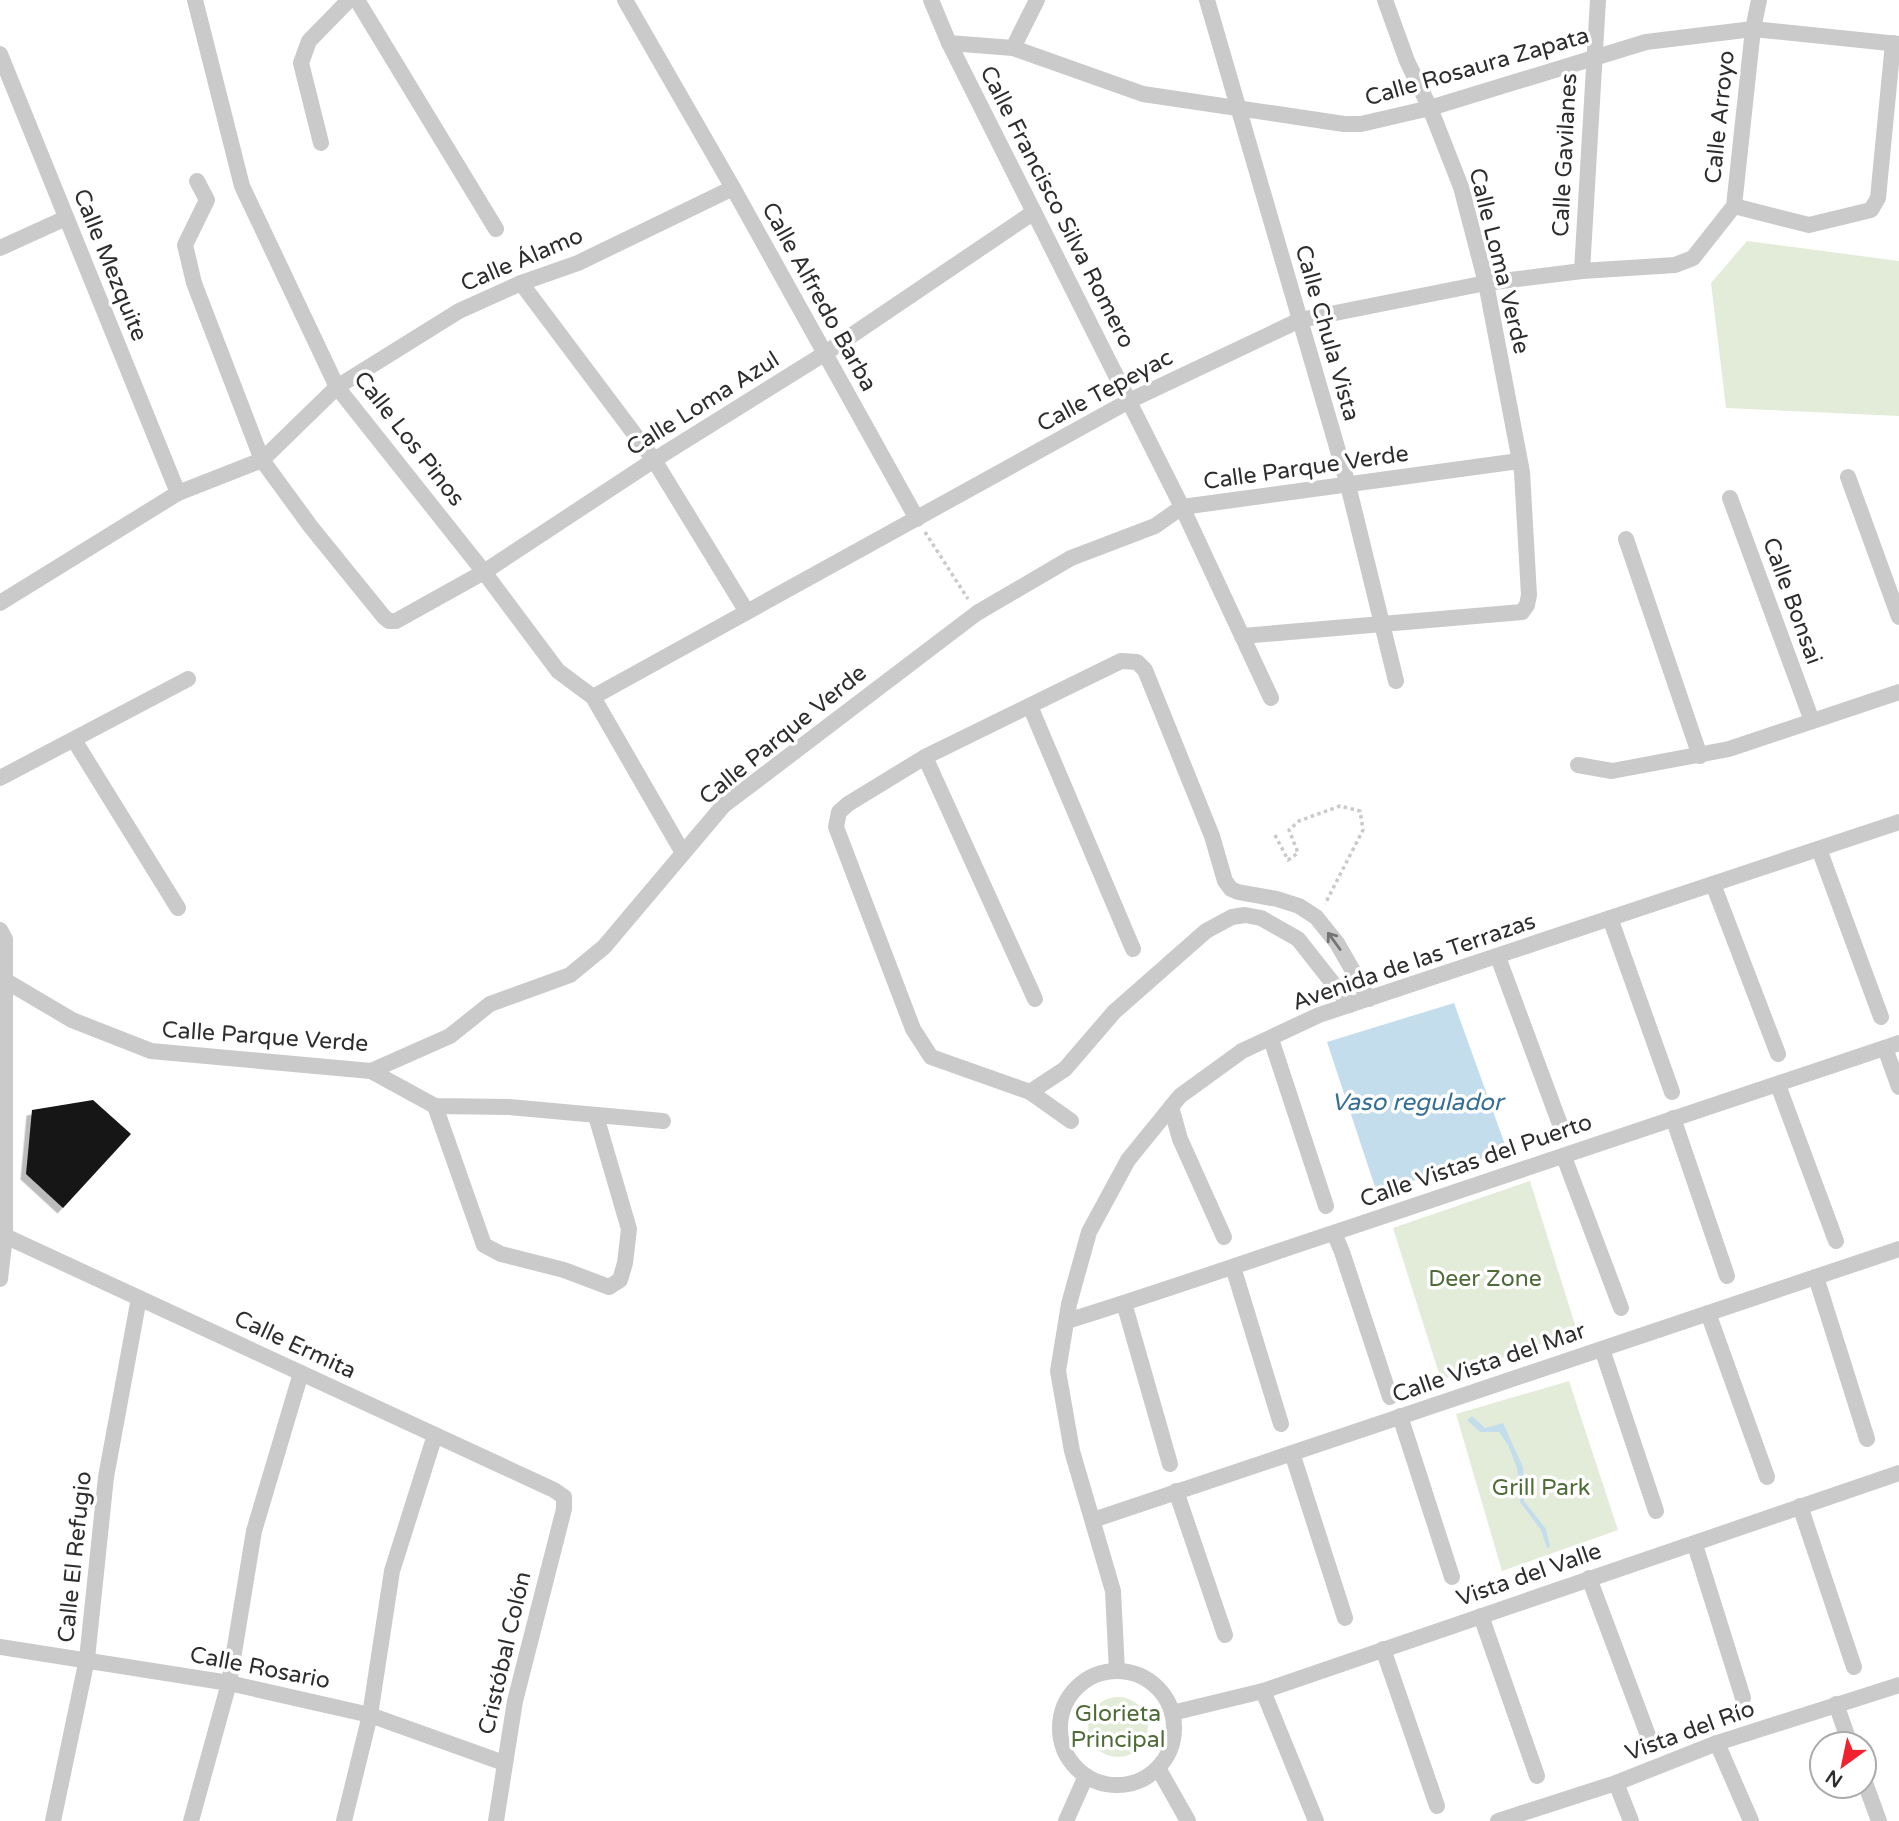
<svg xmlns="http://www.w3.org/2000/svg" width="1899" height="1821" viewBox="0 0 1899 1821" font-family="'Varela Round',sans-serif">
	<style>
		.green { fill: #e3ecd9 }
		.water { fill: #c4dded }
		.building { fill: #141414; filter: url(#shadow) }
		.lines { fill: none; stroke-linecap: round; stroke-linejoin: round }
		.path { stroke: #cacaca; stroke-width: 3.5; stroke-dasharray: 3.5 3.5; stroke-linecap: butt }
		.street { stroke: #cacaca; stroke-width: 16 }
		.oneway { stroke: #747474 }
		.labels { text-anchor: middle; dominant-baseline: central; stroke-width: 7; stroke-linejoin: round; paint-order: stroke }
		.street-label { font-size: 23px; fill: #2d2d2d; stroke: #fff }
		.park-label { font-size: 23px; fill: #4f6b38; stroke: #fff }
		.water-label { font-size: 24px; font-style: italic; fill: #366f94; stroke: #fff }
	</style>
	<defs>
		<filter id="shadow"><feDropShadow dx="-5.5" dy="5.5" stdDeviation="0" flood-color="#0004"/></filter>
	</defs>
	<rect width="100%" height="100%" fill="#fff"/>
	<g class="green">
		<polygon points="1747,241 1899,261 1899,416 1726,408 1711,283"/>
		<polygon points="1530,1181 1577,1331 1441,1380 1393,1228"/>
		<polygon points="1569,1381 1618,1530 1502,1571 1456,1414"/>
		<circle cx="1118" cy="1727" r="30"/>
	</g>
	<g class="water">
		<polygon points="1454,1003 1507,1150 1377,1193 1327,1042"/>
		<polygon points="1472,1416 1485,1428 1503,1423 1523,1467 1524,1501 1546,1529 1550,1547 1547,1548 1541,1530 1520,1502 1517,1468 1508,1445 1499,1432 1480,1432 1467,1420"/>
	</g>
	<polygon class="building" points="93,1100 131,1134 63,1208 26,1174 32,1110"/>
	<g class="lines">
		<g class="path">
			<polyline points="925,532 968,599"/>
			<polyline points="1275,835 1288,860 1298,853 1289,830 1299,821 1340,806 1360,811 1363,830 1325,904"/>
		</g>
		<g class="street">
			<polyline points="195,0 242,186 337,387 484,572 558,671 593,697 683,853"/>
			<polyline points="357,0 496,229"/>
			<polyline points="625,0 733,188 917,519"/>
			<polyline points="931,0 949,43 1182,507 1271,698"/>
			<polyline points="1207,0 1348,485 1396,681"/>
			<polyline points="949,43 1013,48 1143,94 1344,124 1361,124 1430,108 1646,42 1753,29 1899,44"/>
			<polyline points="1013,48 1037,0"/>
			<polyline points="0,54 178,493"/>
			<polyline points="321,143 301,63 309,41 349,0"/>
			<polyline points="197,181 207,200 185,245 194,283 262,460 311,527 384,617 389,621 396,621 484,572 654,460 824,354 1034,212"/>
			<polyline points="1734,206 1809,225 1871,210 1878,198 1893,43"/>
			<polyline points="0,248 66,218"/>
			<polyline points="1582,271 1598,0"/>
			<polyline points="521,283 654,460 747,612"/>
			<polyline points="1848,477 1899,617"/>
			<polyline points="1730,498 1812,721"/>
			<polyline points="1626,539 1700,756"/>
			<polyline points="0,603 178,493 262,460 337,387 459,311 521,283 578,263 733,188"/>
			<polyline points="1242,636 1522,612 1527,605 1529,595 1522,472 1486,283 1461,187 1430,108 1407,61 1385,0"/>
			<polyline points="593,697 1129,401 1300,320 1486,283 1582,271 1675,265 1693,258 1734,206 1753,29 1759,0"/>
			<polyline points="1030,706 1133,949"/>
			<polyline points="74,740 178,908"/>
			<polyline points="925,757 1035,999"/>
			<polyline points="1578,765 1612,771 1729,749 1899,692"/>
			<polyline points="0,778 188,679"/>
			<polyline points="1819,849 1881,1017"/>
			<polyline points="1713,884 1778,1054"/>
			<polyline points="1610,918 1672,1092"/>
			<polyline points="0,930 5,939 5,1236 0,1279"/>
			<polyline points="1498,957 1561,1127"/>
			<polyline points="6,981 72,1020 151,1051 371,1071 450,1036 490,1004 570,975 604,947 723,806 977,613 1071,558 1155,526 1182,507 1519,461"/>
			<polyline points="1350,1005 1298,939 1261,918 1245,915 1232,917 1206,931 1114,1012 1065,1069 1030,1092 931,1057 913,1029 836,827 839,812 848,804 925,757 1121,661 1137,662 1145,670 1212,836 1225,881 1231,889 1238,892 1277,899 1299,906 1316,917 1337,943 1369,999"/>
			<polyline points="1271,1039 1326,1206"/>
			<polyline points="1885,1048 1899,1087"/>
			<polyline points="371,1071 435,1106 509,1107 663,1121"/>
			<polyline points="1778,1085 1836,1241"/>
			<polyline points="1030,1092 1071,1121"/>
			<polyline points="435,1106 484,1245 501,1254 564,1270 609,1287 620,1280 625,1263 629,1229 596,1116"/>
			<polyline points="1171,1107 1180,1139 1224,1237"/>
			<polyline points="1673,1118 1727,1276"/>
			<polyline points="1564,1157 1621,1308"/>
			<polyline points="1334,1233 1342,1252 1390,1397"/>
			<polyline points="5,1236 554,1490 564,1497 564,1509 515,1701 496,1821"/>
			<polyline points="1233,1267 1281,1424"/>
			<polyline points="1816,1277 1867,1439"/>
			<polyline points="1124,1303 1170,1464"/>
			<polyline points="1708,1313 1767,1477"/>
			<path d="M1067,1321c94,-29 187,-62 281,-93 184,-61 368,-122 551,-185"/>
			<polyline points="1602,1349 1656,1511"/>
			<polyline points="1400,1416 1452,1577"/>
			<polyline points="1292,1453 1345,1618"/>
			<polyline points="1176,1491 1225,1635"/>
			<polyline points="1800,1506 1854,1667"/>
			<polyline points="1093,1520 1899,1249"/>
			<polyline points="1695,1545 1743,1698"/>
			<polyline points="1589,1578 1649,1738"/>
			<polyline points="1481,1616 1537,1776"/>
			<polyline points="0,1647 229,1683 370,1715 504,1763"/>
			<polyline points="1383,1649 1437,1806"/>
			<polyline points="1117,1671 1113,1591 1072,1451 1058,1371 1069,1304 1089,1232 1128,1160 1180,1096 1242,1051 1319,1015 1899,822"/>
			<circle cx="1117" cy="1728" r="57"/>
			<polyline points="1263,1691 1316,1821"/>
			<polyline points="1836,1704 1850,1744"/>
			<polyline points="1172,1713 1263,1691 1899,1473"/>
			<polyline points="1717,1743 1751,1821"/>
			<polyline points="1158,1768 1188,1821"/>
			<polyline points="1864,1780 1879,1821"/>
			<polyline points="1616,1783 1631,1821"/>
			<polyline points="53,1821 87,1659 106,1477 139,1298"/>
			<polyline points="191,1821 229,1683 254,1531 301,1373"/>
			<polyline points="344,1821 370,1715 392,1571 435,1435"/>
			<polyline points="1066,1821 1086,1776"/>
			<polyline points="1498,1821 1616,1783 1717,1743 1899,1685"/>
		</g>
	</g>
	<defs><path id="oneway-shaft" d="M-6 0H5M1.5-3L5.5 0L1.5 3" fill="none" stroke-width="1.6" stroke-linecap="round" stroke-linejoin="round" transform="scale(1.75)"/></defs>
	<use class="oneway" href="#oneway-shaft" transform="translate(1334 941) rotate(-126)"/>
	<g class="labels">
		<g class="street-label">
			<text transform="translate(1477 67) rotate(-16)">Calle Rosaura Zapata</text>
			<text transform="translate(1720 117) rotate(-84)">Calle Arroyo</text>
			<text transform="translate(1565 155) rotate(-87)">Calle Gavilanes</text>
			<text transform="translate(1057 207) rotate(63)">Calle Francisco Silva Romero</text>
			<text transform="translate(522 260) rotate(-23)">Calle Álamo</text>
			<text transform="translate(1499 261) rotate(76)">Calle Loma Verde</text>
			<text transform="translate(110 265) rotate(68)">Calle Mezquite</text>
			<text transform="translate(819 297) rotate(61)">Calle Alfredo Barba</text>
			<text transform="translate(1327 333) rotate(74)">Calle Chula Vista</text>
			<text transform="translate(1105 391) rotate(-28)">Calle Tepeyac</text>
			<text transform="translate(703 404) rotate(-32)">Calle Loma Azul</text>
			<text transform="translate(409 439) rotate(52)">Calle Los Pinos</text>
			<text transform="translate(1306 468) rotate(-8)">Calle Parque Verde</text>
			<text transform="translate(1792 601) rotate(70)">Calle Bonsai</text>
			<text transform="translate(783 735) rotate(-39)">Calle Parque Verde</text>
			<text transform="translate(1414 962) rotate(-19)">Avenida de las Terrazas</text>
			<text transform="translate(265 1037) rotate(4)">Calle Parque Verde</text>
			<text transform="translate(1476 1161) rotate(-19)">Calle Vistas del Puerto</text>
			<text transform="translate(295 1345) rotate(25)">Calle Ermita</text>
			<text transform="translate(1489 1363) rotate(-19)">Calle Vista del Mar</text>
			<text transform="translate(75 1557) rotate(-84)">Calle El Refugio</text>
			<text transform="translate(1529 1575) rotate(-19)">Vista del Valle</text>
			<text transform="translate(505 1653) rotate(-77)">Cristóbal Colón</text>
			<text transform="translate(260 1668) rotate(11)">Calle Rosario</text>
			<text transform="translate(1690 1731) rotate(-20)">Vista del Río</text>
		</g>
		<g class="park-label">
			<text x="1485" y="1279">Deer Zone</text>
			<text x="1541" y="1488">Grill Park</text>
			<text x="1118" y="1714">Glorieta<tspan x="1118" dy="26">Principal</tspan></text>
		</g>
		<g class="water-label">
			<text x="1417" y="1102">Vaso regulador</text>
		</g>
	</g>
	<g transform="translate(1843 1765) rotate(213)"><circle r="33" fill="#ffffff" stroke="#ababab" stroke-width="2"/>
	<path d="M0-5L12 26L0 18L-12 26Z" fill="#f1222f"/>
	<text y="-10" font-size="19" font-weight="bold" text-anchor="middle" fill="#2d2d2d">N</text>
	</g>
</svg>
